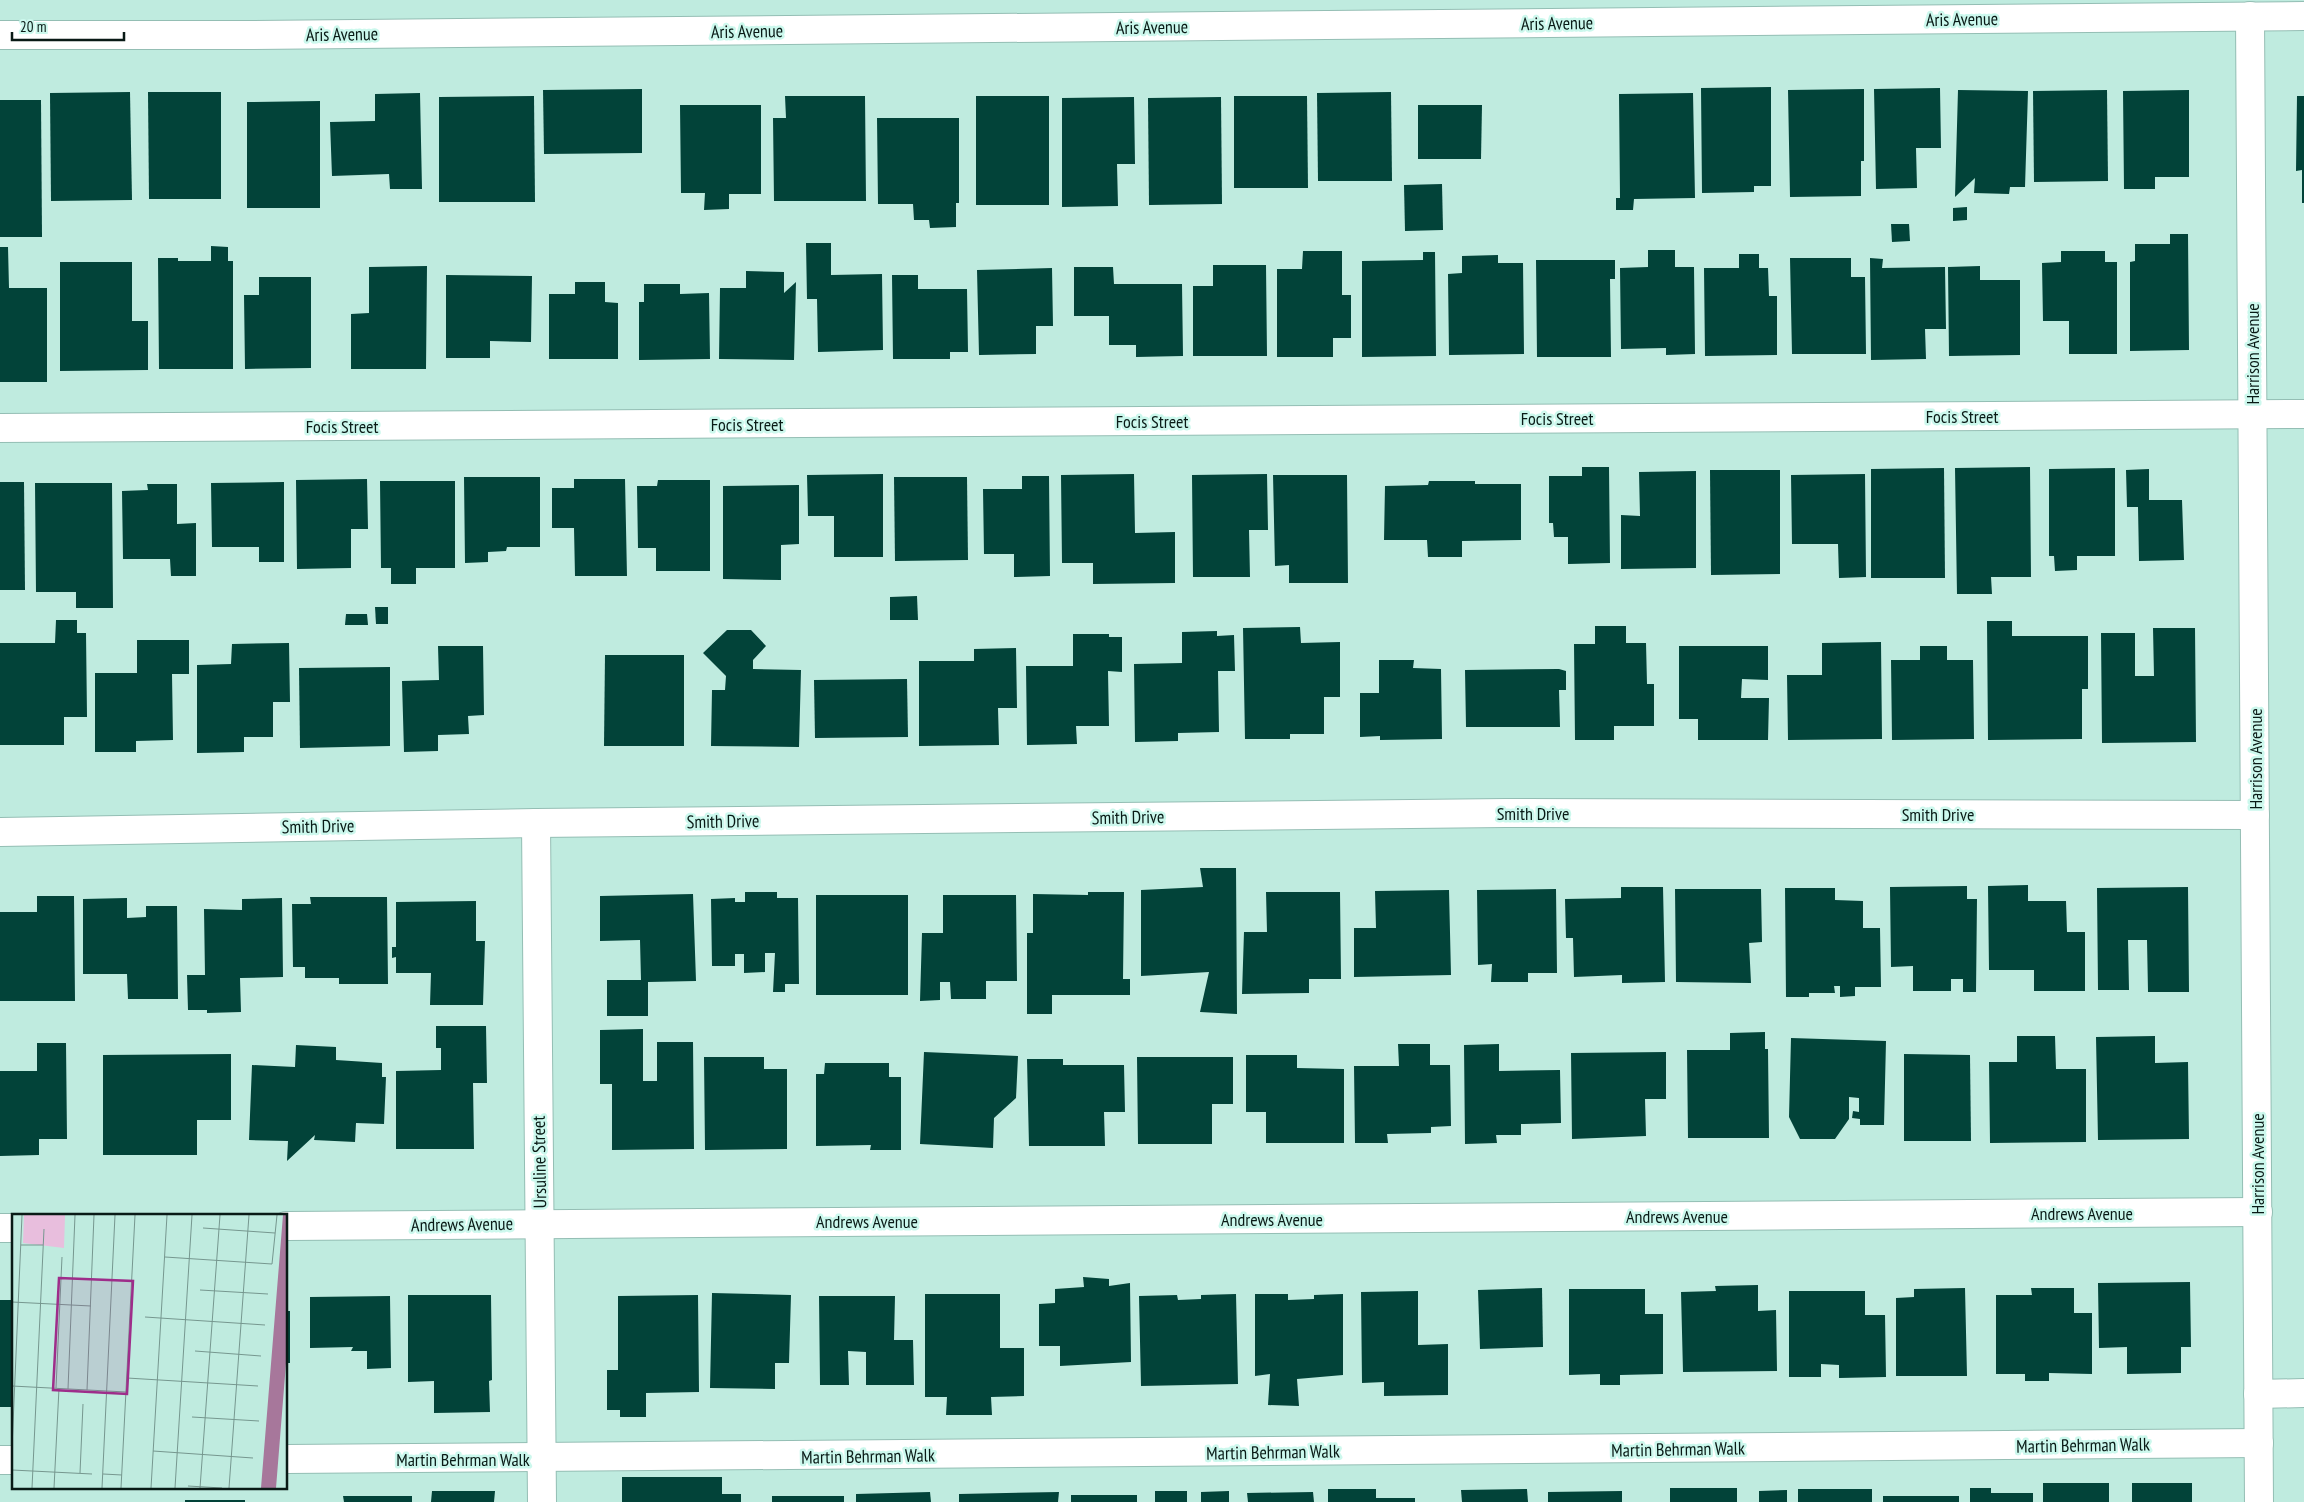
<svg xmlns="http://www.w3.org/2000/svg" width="2304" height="1502" viewBox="0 0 2304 1502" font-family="'PT Sans Narrow',sans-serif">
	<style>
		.building { fill: #024339 }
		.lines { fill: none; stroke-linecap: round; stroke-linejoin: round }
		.minor-casing { stroke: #94beb4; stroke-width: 30 }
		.minor { stroke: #fff; stroke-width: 28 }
		.labels { text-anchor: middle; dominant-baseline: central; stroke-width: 5; stroke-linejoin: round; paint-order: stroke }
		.street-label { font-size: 18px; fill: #091a16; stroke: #ccf8ed }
		.inset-road { fill: none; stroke: #76978f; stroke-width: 1 }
		.view { fill: #9e2d8a; fill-opacity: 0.15; stroke: #9e2d8a; stroke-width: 2.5 }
		.inset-edge { fill: none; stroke: #091a16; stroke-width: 2.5 }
	</style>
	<rect width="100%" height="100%" fill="#bfebdf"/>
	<g class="building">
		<polygon points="1771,87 1771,186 1754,186 1754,192 1702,193 1701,88"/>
		<polygon points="1940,88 1941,148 1916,148 1917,188 1876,189 1874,89"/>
		<polygon points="642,89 642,153 544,154 543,90"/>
		<polygon points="1864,89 1864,161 1861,161 1861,196 1790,197 1788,90"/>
		<polygon points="1958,90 2028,91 2025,187 2010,187 2009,194 1974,193 1975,178 1955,197"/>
		<polygon points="2107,90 2108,181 2034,182 2033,91"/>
		<polygon points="2189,90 2189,177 2155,177 2155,189 2124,189 2123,91"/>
		<polygon points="130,92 132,200 51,201 50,93"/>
		<polygon points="148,92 221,92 221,199 149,199"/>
		<polygon points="1391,92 1392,181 1318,181 1317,93"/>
		<polygon points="420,93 422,189 390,189 389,174 332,176 330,122 375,121 375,94"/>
		<polygon points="1693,93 1695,198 1634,199 1633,210 1616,210 1616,198 1620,198 1619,94"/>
		<polygon points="534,96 535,202 439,202 439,97"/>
		<polygon points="785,96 865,96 866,201 774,201 773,118 786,118"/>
		<rect x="976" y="96" width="73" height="109"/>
		<polygon points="1234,96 1307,96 1308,188 1234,188"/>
		<polygon points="2297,96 2304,96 2304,203 2302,203 2302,170 2296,171"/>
		<polygon points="1134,97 1135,164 1117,164 1118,206 1062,207 1062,98"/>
		<polygon points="1221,97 1222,204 1149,205 1148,98"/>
		<polygon points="0,100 41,100 42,237 0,237"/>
		<polygon points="320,101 320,208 247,208 247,102"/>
		<polygon points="680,105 761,105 761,194 729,194 729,209 704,210 705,193 681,193"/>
		<polygon points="1418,105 1482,105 1481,159 1418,159"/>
		<polygon points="877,118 959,118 959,203 956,203 956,227 930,228 929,220 914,220 913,204 878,204"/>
		<polygon points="1442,184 1443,230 1405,231 1404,185"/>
		<polygon points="1967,207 1967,220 1953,221 1953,208"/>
		<polygon points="1891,224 1909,224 1910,241 1892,242"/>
		<polygon points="2170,234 2188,234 2189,350 2130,351 2130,262 2135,261 2135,244 2170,244"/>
		<polygon points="806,243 831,243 831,275 882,274 883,350 818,352 817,299 807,299"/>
		<polygon points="211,246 228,247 228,261 233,261 233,369 159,369 158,258 178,258 178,261 211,261"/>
		<polygon points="0,247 8,247 9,288 47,288 47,382 0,382"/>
		<polygon points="1648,250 1675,250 1675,267 1694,267 1695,354 1666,355 1666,348 1621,349 1620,268 1648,267"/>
		<polygon points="1303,251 1342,251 1342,295 1351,295 1351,338 1333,338 1333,357 1277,357 1277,269 1302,269"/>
		<polygon points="2061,251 2105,251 2105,262 2117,262 2117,354 2069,354 2069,321 2043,321 2042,263 2061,262"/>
		<polygon points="1423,252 1435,252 1436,356 1362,357 1362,261 1423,260"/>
		<polygon points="1739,254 1759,254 1759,268 1768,268 1769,296 1777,296 1777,355 1705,356 1704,268 1739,268"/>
		<polygon points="1498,255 1498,263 1523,263 1524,354 1449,355 1448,274 1462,273 1462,256"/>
		<polygon points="1790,258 1851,258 1851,277 1865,277 1866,354 1792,354"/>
		<polygon points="1870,258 1883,259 1882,268 1945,267 1946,329 1925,329 1926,359 1871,360"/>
		<polygon points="1536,260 1615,260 1615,279 1610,279 1611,357 1537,357"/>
		<polygon points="60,262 132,262 132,321 148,321 148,370 60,371"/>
		<polygon points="1213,265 1266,265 1267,356 1193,356 1193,286 1213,286"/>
		<polygon points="427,266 426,369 351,369 351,314 369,313 369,267"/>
		<polygon points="1980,266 1980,280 2020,280 2020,355 1949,356 1948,267"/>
		<polygon points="1074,267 1113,267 1114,284 1182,284 1183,356 1136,357 1136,345 1109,345 1109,316 1074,316"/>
		<polygon points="1052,268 1053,326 1036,326 1036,354 979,355 977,270"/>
		<polygon points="746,271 784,272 784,293 796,282 794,360 719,359 720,288 746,288"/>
		<polygon points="446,275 532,276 531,342 490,341 490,358 446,358"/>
		<polygon points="892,275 918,275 918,289 967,289 968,352 950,352 950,359 893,359"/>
		<polygon points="259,277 311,277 311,368 245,369 244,295 259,295"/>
		<polygon points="575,282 605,282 605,302 618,303 618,359 549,359 549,294 575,294"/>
		<polygon points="644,284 680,284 680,294 709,293 710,359 639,360 639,302 644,302"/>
		<polygon points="1582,467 1609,467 1610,563 1568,564 1568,537 1554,537 1553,523 1549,523 1549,476 1582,476"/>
		<polygon points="2030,467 2031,577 1991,577 1992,594 1957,594 1955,468"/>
		<polygon points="1944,468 1945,578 1871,578 1871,469"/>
		<polygon points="2115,468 2115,556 2077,556 2077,570 2055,571 2054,556 2049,556 2049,469"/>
		<polygon points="2149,469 2149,500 2182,500 2184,560 2139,561 2138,507 2127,507 2126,470"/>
		<polygon points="1710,470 1780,470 1780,574 1711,575"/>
		<polygon points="1696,471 1696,568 1621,569 1621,515 1640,516 1639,472"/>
		<polygon points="883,474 883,557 834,557 834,516 808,516 807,475"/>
		<polygon points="1134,474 1135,533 1175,532 1175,583 1093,584 1093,563 1062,563 1061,475"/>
		<polygon points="1267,474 1268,530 1249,530 1250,577 1193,577 1192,475"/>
		<polygon points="1865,474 1866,577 1839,578 1838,544 1792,544 1791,475"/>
		<polygon points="1273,475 1347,475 1348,583 1289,583 1289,565 1275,566"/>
		<polygon points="1022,476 1049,476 1050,576 1014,577 1014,554 984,554 983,489 1022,489"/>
		<polygon points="464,477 540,477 540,547 507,547 506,551 488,552 488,562 465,563"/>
		<polygon points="894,477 967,477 968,560 895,561"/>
		<polygon points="367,479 368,529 351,529 351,568 297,569 296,480"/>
		<polygon points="574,479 625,479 627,576 575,576 574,528 552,528 552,488 574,488"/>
		<polygon points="658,480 710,480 710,571 656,571 656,548 638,548 637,486 657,486"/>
		<polygon points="380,481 455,481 455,568 416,568 416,584 391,584 391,568 381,568"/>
		<polygon points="1429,481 1475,481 1475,484 1521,484 1521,540 1462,541 1462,557 1428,557 1427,540 1384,540 1385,486 1428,485"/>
		<polygon points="0,482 24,482 25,590 0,590"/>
		<polygon points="284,482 284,562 259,562 259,547 212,547 211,483"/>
		<polygon points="35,483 112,483 113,608 76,608 76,592 36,592"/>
		<polygon points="147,484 177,484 177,524 196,523 196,576 171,576 170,559 123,559 122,491 148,490"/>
		<polygon points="799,485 799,544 781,545 781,580 723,579 723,486"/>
		<polygon points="917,596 918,620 890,620 890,597"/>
		<polygon points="375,607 388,607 388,624 376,624"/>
		<polygon points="346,614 367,614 368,625 345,625"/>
		<polygon points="56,620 77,620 77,633 86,633 87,717 64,717 64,745 0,745 0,643 55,643"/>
		<polygon points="1987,621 2012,621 2012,636 2088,636 2088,689 2082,689 2082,739 1988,740"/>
		<polygon points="1595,626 1626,626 1626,643 1646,643 1647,684 1654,684 1654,726 1614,726 1614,740 1575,740 1574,644 1595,644"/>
		<polygon points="1300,627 1301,643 1340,642 1340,697 1324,697 1324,734 1290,734 1290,739 1245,739 1243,628"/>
		<polygon points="2153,628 2195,628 2196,742 2102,743 2101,633 2135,633 2135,676 2154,676"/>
		<polygon points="727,630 751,630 766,646 753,660 753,669 801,670 799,747 711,746 712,690 725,690 726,676 703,653"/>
		<polygon points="1217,631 1217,636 1234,635 1235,671 1218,671 1219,732 1178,733 1178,741 1135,742 1134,664 1182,663 1182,632"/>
		<polygon points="1073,634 1109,634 1109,637 1122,637 1122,672 1108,671 1109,726 1076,726 1077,744 1027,745 1026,666 1073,666"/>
		<polygon points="137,640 189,640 189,674 172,674 173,740 136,741 136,752 95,752 95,673 137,673"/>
		<polygon points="1881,642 1882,739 1788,740 1787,675 1822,675 1822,643"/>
		<polygon points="289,643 290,702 273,702 273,737 244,737 244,752 197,753 197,665 231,664 232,644"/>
		<polygon points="438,646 483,646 484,715 468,716 469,734 438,735 438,751 404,752 402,681 439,680"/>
		<polygon points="1679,646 1768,646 1768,680 1742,679 1741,698 1769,698 1768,740 1698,740 1698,719 1679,719"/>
		<polygon points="1920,646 1947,646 1947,660 1973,660 1974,739 1892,740 1891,660 1920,660"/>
		<polygon points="1016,648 1017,708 998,708 999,745 919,746 919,661 974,661 974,649"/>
		<polygon points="605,655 684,655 684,746 604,746"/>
		<polygon points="1379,660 1414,660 1413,668 1441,669 1442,739 1380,740 1380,736 1360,737 1360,693 1379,693"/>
		<polygon points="390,667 390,746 300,748 299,668"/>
		<polygon points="1559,669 1566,671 1566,690 1559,690 1560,727 1466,727 1465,670"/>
		<polygon points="907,679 908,737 815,738 814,680"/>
		<polygon points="1200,868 1236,868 1237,1014 1200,1012 1209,972 1141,976 1141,890 1203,887"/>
		<polygon points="2028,885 2028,901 2066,901 2067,932 2085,932 2085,991 2034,991 2034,970 1989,970 1988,886"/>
		<polygon points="1967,886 1967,899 1977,899 1976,992 1963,992 1963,979 1951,979 1951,991 1913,991 1913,966 1891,967 1890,887"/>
		<polygon points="1621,887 1663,887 1665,982 1622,983 1622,975 1574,977 1573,938 1566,938 1565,899 1621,898"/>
		<polygon points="2188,887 2189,992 2148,992 2147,940 2128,940 2129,990 2098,990 2097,888"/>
		<polygon points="1785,888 1835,888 1835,900 1863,901 1863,928 1880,928 1881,987 1855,987 1855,996 1840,997 1840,986 1834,986 1835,993 1809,993 1809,997 1786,997"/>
		<polygon points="1556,889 1557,973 1528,973 1528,982 1491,982 1492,964 1478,965 1477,890"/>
		<polygon points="1675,889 1761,889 1762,942 1749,943 1751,983 1676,982"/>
		<polygon points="1449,890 1451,975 1354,977 1354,928 1376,928 1375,891"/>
		<polygon points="745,892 777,892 777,898 798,898 799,984 785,984 785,992 773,992 775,953 765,953 765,972 744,973 744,954 735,954 735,966 712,966 711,899 735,898 735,902 745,902"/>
		<polygon points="1088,892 1124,892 1123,979 1130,979 1130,995 1052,995 1052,1014 1027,1014 1027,933 1033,933 1033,894 1088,895"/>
		<polygon points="1266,892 1340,892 1341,979 1309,979 1309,993 1242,994 1244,932 1267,932"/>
		<polygon points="693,894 696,981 648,982 648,1016 607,1016 607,980 641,980 640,940 600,941 600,896"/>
		<rect x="816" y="895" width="92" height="100"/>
		<polygon points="943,895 1016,895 1017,981 986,981 986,999 951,999 950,982 940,982 940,1000 920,1001 922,933 943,933"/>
		<polygon points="37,896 74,896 75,1001 0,1001 0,912 37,912"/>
		<polygon points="310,897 387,897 388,984 339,984 339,978 305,978 305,967 293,967 292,904 311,904"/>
		<polygon points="127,898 127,918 146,917 146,906 177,906 178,999 128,999 127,974 83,974 83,899"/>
		<polygon points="282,898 283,977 240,978 241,1012 207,1013 207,1010 188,1010 187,975 205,975 204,909 242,910 242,899"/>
		<polygon points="476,901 476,941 485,941 483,1005 430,1005 431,973 396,973 396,957 392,958 392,947 396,947 396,902"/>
		<polygon points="436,1026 486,1026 487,1083 473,1083 474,1149 396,1149 396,1071 441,1070 441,1048 436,1048"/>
		<polygon points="643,1029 643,1081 657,1081 657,1042 693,1042 694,1149 612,1150 612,1084 600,1084 600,1030"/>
		<polygon points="1765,1032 1765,1049 1768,1049 1769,1138 1688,1138 1687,1050 1730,1050 1730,1033"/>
		<polygon points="2017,1036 2055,1036 2056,1069 2086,1069 2086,1142 1990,1143 1989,1062 2017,1062"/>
		<polygon points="2155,1036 2155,1063 2188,1062 2189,1139 2098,1140 2096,1037"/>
		<polygon points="1791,1038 1886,1041 1884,1125 1860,1125 1860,1119 1852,1118 1853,1111 1859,1112 1859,1098 1849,1097 1849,1119 1835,1139 1800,1139 1789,1117"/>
		<polygon points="37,1043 66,1043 67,1139 39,1139 39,1155 0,1156 0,1071 37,1071"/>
		<polygon points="1398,1044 1430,1044 1430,1065 1450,1065 1451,1126 1431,1127 1431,1133 1387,1134 1388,1143 1355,1143 1354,1066 1399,1066"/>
		<polygon points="1499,1044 1499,1071 1560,1070 1561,1123 1521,1124 1521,1135 1496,1135 1497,1143 1465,1144 1464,1045"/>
		<polygon points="296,1045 336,1047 336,1060 382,1063 382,1077 386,1077 384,1124 356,1123 355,1142 314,1140 315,1135 287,1161 288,1141 249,1140 252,1065 295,1067"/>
		<polygon points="924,1052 1018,1056 1016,1098 994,1118 993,1148 920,1144"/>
		<polygon points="1666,1052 1666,1099 1645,1099 1646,1136 1572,1139 1571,1053"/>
		<polygon points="231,1054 231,1120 197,1120 197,1155 103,1155 103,1055"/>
		<polygon points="1904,1054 1970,1055 1971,1141 1904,1141"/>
		<polygon points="1246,1055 1297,1055 1297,1068 1344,1069 1344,1143 1266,1143 1266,1112 1246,1112"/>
		<polygon points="704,1057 764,1057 764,1069 787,1069 787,1149 705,1150"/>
		<polygon points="1137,1057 1233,1057 1233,1104 1212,1104 1212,1144 1138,1144"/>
		<polygon points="1027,1059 1063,1059 1063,1065 1124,1065 1125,1112 1104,1112 1105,1146 1029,1146"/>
		<polygon points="825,1063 889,1063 889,1077 901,1077 901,1150 870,1150 871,1145 816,1146 816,1074 824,1074"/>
		<polygon points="1083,1277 1109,1279 1109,1286 1130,1283 1131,1362 1060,1366 1060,1346 1039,1346 1039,1304 1055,1303 1055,1289 1084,1287"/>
		<polygon points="2190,1282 2191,1347 2181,1347 2181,1373 2127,1374 2127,1347 2099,1348 2098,1283"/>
		<polygon points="1758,1285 1758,1311 1776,1310 1777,1371 1683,1372 1681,1292 1716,1291 1715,1286"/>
		<polygon points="1542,1288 1543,1347 1480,1349 1478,1290"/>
		<polygon points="1965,1288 1967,1376 1896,1376 1896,1298 1914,1297 1914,1289"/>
		<polygon points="2031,1288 2074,1288 2074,1313 2092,1313 2092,1374 2049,1373 2049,1381 2025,1381 2025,1374 1996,1374 1996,1295 2032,1295"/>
		<polygon points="1569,1289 1645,1289 1645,1314 1663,1314 1663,1374 1620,1375 1620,1385 1600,1385 1600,1374 1569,1375"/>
		<polygon points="1418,1291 1418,1345 1448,1344 1448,1395 1384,1396 1384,1382 1362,1383 1361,1292"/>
		<polygon points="1789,1291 1865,1291 1865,1315 1885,1315 1886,1377 1839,1378 1839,1365 1821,1364 1821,1377 1789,1377"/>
		<polygon points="712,1293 791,1295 789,1363 775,1363 775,1389 710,1388"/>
		<polygon points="925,1294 1000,1294 1000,1348 1024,1348 1024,1396 991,1397 992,1415 946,1415 947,1397 925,1397"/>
		<polygon points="1236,1294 1238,1384 1141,1386 1139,1296 1177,1295 1178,1300 1201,1299 1201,1295"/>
		<polygon points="1255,1294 1288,1294 1288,1300 1314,1299 1314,1295 1343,1294 1343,1375 1297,1379 1299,1406 1268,1405 1270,1374 1255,1376"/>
		<polygon points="408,1295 491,1295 492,1380 489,1381 490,1412 434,1413 434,1381 408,1382"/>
		<polygon points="698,1295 699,1392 646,1393 646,1417 620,1417 620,1410 607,1410 607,1370 618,1370 618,1296"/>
		<polygon points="390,1296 391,1368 367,1369 367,1351 351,1351 353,1347 310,1348 310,1297"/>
		<polygon points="819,1296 895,1296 894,1340 913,1340 914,1385 866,1385 866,1352 848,1351 849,1385 820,1385"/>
		<rect x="0" y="1300" width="14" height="107"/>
		<rect x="286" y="1311" width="4" height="52"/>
		<polygon points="622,1477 722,1477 722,1494 741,1494 741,1502 622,1502"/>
		<rect x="2043" y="1483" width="66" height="19"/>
		<rect x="2132" y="1483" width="60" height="19"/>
		<rect x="1670" y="1488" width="67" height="14"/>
		<polygon points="1970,1488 1991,1488 1991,1493 2033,1493 2033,1502 1970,1502"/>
		<polygon points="1328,1489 1376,1489 1376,1498 1415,1498 1415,1502 1328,1502"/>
		<polygon points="1527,1489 1528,1502 1462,1502 1461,1490"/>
		<rect x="1798" y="1489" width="74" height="13"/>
		<polygon points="1787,1490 1787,1502 1759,1502 1759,1491"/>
		<polygon points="432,1491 495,1491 494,1502 431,1502"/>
		<rect x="1155" y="1491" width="32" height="11"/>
		<polygon points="1229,1491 1229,1502 1201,1502 1201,1492"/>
		<polygon points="1622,1491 1622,1502 1548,1502 1548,1492"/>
		<polygon points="930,1492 931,1502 856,1502 856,1494"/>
		<polygon points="1059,1492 1058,1502 959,1502 959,1494"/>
		<polygon points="1313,1492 1314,1502 1248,1502 1247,1493"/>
		<rect x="1071" y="1495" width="66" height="7"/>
		<polygon points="343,1496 412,1496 412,1502 344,1502"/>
		<rect x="772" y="1496" width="72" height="6"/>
		<rect x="1883" y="1496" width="76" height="6"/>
		<rect x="185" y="1500" width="60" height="2"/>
	</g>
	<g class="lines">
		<defs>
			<g id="minor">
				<polyline points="2250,16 2259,1502"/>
				<polyline points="0,35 245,35 2304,16"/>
				<polyline points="0,428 2304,414"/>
				<polyline points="536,823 542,1502"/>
				<polyline points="0,832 536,823 1505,813 2255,815"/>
				<polyline points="286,1226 2258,1212"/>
				<polyline points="0,1228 14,1228"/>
				<polyline points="2258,1394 2304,1393"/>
				<polyline points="286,1459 2259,1443"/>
				<polyline points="0,1460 14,1460"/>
			</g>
		</defs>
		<use href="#minor" class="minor-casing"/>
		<use href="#minor" class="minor"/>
	</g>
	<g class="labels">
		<g class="street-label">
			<text transform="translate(1962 19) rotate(-1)">Aris Avenue</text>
			<text transform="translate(1557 23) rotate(-1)">Aris Avenue</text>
			<text transform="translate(1152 27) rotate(-1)">Aris Avenue</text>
			<text transform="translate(747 31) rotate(-1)">Aris Avenue</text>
			<text transform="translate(342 34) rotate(-1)">Aris Avenue</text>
			<text transform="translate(2252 354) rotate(-90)">Harrison Avenue</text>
			<text x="1962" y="416">Focis Street</text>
			<text x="1557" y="418">Focis Street</text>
			<text x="1152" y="421">Focis Street</text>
			<text x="747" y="424">Focis Street</text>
			<text x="342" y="426">Focis Street</text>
			<text transform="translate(2255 759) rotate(-90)">Harrison Avenue</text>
			<text x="1533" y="813">Smith Drive</text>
			<text x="1938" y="814">Smith Drive</text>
			<text transform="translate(1128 817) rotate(-1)">Smith Drive</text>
			<text transform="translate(723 821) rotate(-1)">Smith Drive</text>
			<text transform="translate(318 826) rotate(-1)">Smith Drive</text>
			<text transform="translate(539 1162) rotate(-91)">Ursuline Street</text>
			<text transform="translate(2257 1164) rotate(-90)">Harrison Avenue</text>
			<text x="2082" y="1213">Andrews Avenue</text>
			<text x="1677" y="1216">Andrews Avenue</text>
			<text x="1272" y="1219">Andrews Avenue</text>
			<text x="867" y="1221">Andrews Avenue</text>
			<text transform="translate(462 1224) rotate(-1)">Andrews Avenue</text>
			<text transform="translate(2083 1445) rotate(-1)">Martin Behrman Walk</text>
			<text transform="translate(1678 1449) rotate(-1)">Martin Behrman Walk</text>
			<text transform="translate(1273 1452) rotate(-1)">Martin Behrman Walk</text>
			<text transform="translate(868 1456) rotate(-1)">Martin Behrman Walk</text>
			<text x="463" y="1459">Martin Behrman Walk</text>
		</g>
	</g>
	<g transform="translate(12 1214)">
		<rect width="275" height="275" fill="#bfebdf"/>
		<path d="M12,1h41l-1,33 -41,-5z" fill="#e8bedd"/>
		<path d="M271,1h4v136l-5,62 -6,75h-15z" fill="#a7779b"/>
		<path class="inset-road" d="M191,14l72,5M9,31h22M153,43l107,7 5,-49M188,76l68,4M0,88l79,4M133,103l120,8M183,137l66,5M115,164l131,8M0,172l114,6M44,174l6,-131M56,175l7,-174M75,176l7,-175M180,203l67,4M0,234l10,-233M141,237l100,7M0,256l80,4M68,259l3,-69M91,260l19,1M176,272l34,2M20,274l12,-259M42,274l5,-100M90,274l13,-273M109,274l14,-273M139,274l16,-273M163,274l17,-273M188,274l20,-273M217,274l20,-273"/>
		<path class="view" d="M47,64l74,3 -6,113 -74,-4z"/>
		<rect width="275" height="275" class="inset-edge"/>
	</g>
	<path d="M12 32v8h112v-8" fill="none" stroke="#091a16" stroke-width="2.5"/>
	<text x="20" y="32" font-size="15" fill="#091a16" stroke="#ccf8ed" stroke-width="4" paint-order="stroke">20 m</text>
</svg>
